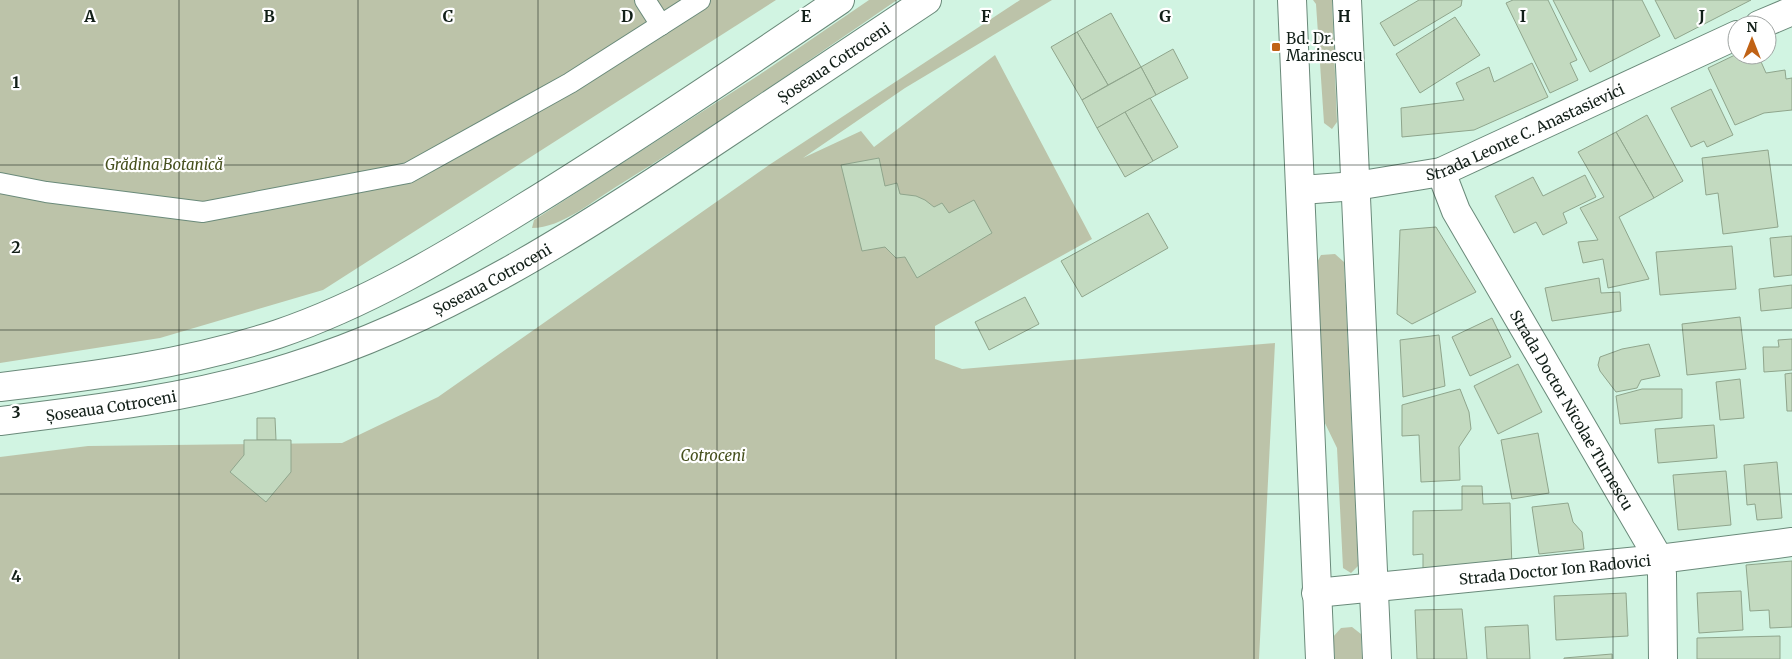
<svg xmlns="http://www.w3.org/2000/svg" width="1792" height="659" viewBox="0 0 1792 659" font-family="Merriweather,serif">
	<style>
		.green { fill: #bcc3a9 }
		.building { fill: #c3dac0; stroke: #8fa58c }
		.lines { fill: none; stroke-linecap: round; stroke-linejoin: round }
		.pedestrian-casing { stroke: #6a8a7a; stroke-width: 22 }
		.minor-casing { stroke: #6a8a7a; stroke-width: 30 }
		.primary-casing { stroke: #6a8a7a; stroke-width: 30 }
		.pedestrian { stroke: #fff; stroke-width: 20 }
		.minor { stroke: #fff; stroke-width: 28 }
		.primary { stroke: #fff; stroke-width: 28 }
		.grid { fill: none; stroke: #121f18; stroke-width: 1; stroke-opacity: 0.55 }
		.poi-dot { fill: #c06215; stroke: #fff; stroke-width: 2 }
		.labels { text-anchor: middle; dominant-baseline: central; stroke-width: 4.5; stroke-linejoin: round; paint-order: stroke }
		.poi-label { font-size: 15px; fill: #121f18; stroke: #fff; text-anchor: start }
		.street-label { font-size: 15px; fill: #121f18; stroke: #fff }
		.park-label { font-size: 15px; font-style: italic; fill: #46501e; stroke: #fff }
		.grid-label { font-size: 16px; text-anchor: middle; font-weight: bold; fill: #121f18; stroke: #fff; stroke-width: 4.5; stroke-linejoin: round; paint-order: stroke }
	</style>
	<rect width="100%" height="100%" fill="#d1f4e2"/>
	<g class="green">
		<polygon points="0,0 776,0 323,290 160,338 0,363"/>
		<path d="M869,0h28c-92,63 -183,127 -278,185 -25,15 -57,43 -87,43l2,-8 225,-145z"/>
		<polygon points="1020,0 1052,0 905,88 803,158 861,131 874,147 995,55 1092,239 935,326 935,359 962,369 1275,343 1259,659 0,659 0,457 88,446 342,443 438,397 769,165"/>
		<polygon points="1313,0 1332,0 1337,122 1332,129 1324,123 1316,4"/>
		<polygon points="1335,254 1344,262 1358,566 1351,573 1343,568 1337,448 1321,415 1315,266 1321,255"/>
		<polygon points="1352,627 1361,634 1362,659 1335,659 1333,637 1341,628"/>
	</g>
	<g class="building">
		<polygon points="1419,0 1462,0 1461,6 1394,46 1380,23"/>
		<polygon points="1513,0 1548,0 1577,60 1570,63 1578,80 1550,93 1506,3"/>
		<polygon points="1553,0 1642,0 1660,36 1590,72"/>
		<polygon points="1655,0 1751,0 1675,39"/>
		<polygon points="1111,13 1141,67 1108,85 1077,32"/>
		<polygon points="1455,17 1480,55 1420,93 1396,54"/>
		<polygon points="1077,32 1108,85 1082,100 1051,47"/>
		<polygon points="1173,49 1188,78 1156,95 1141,67"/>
		<polygon points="1737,54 1758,55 1766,73 1785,70 1786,79 1792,78 1792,110 1764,113 1735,125 1708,68"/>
		<polygon points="1532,63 1548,97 1474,130 1402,137 1401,108 1464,100 1456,83 1489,67 1494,82"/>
		<polygon points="1141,67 1156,95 1097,128 1082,100"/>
		<polygon points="1711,89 1733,135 1707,147 1704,141 1691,147 1671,108"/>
		<polygon points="1150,98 1178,147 1153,161 1125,112"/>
		<polygon points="1125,112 1153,161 1125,177 1097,128"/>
		<polygon points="1647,115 1683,181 1654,198 1616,132"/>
		<polygon points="1616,132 1654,198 1619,217 1649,279 1608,288 1603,259 1583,263 1578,242 1598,240 1580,208 1604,197 1578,152"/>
		<polygon points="1768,150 1778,227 1723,234 1718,193 1706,195 1702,158"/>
		<polygon points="879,158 885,186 897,183 900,194 916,196 925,200 934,207 942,203 949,213 974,200 992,233 917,278 905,257 896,258 885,247 862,251 841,165"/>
		<polygon points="1585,175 1596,197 1563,213 1567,223 1543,235 1536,222 1514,233 1495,196 1533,177 1543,196"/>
		<polygon points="1148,213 1168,248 1082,297 1061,261"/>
		<polygon points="1436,227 1476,292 1412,324 1397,314 1400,230"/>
		<polygon points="1792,236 1792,275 1774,277 1770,238"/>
		<polygon points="1732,246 1736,289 1660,295 1656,252"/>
		<polygon points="1599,278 1601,293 1620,292 1621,311 1552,321 1545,288"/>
		<polygon points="1792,285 1792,308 1761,311 1759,289"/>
		<polygon points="1025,297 1039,324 989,350 975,322"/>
		<polygon points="1740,317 1746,369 1687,375 1682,324"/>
		<polygon points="1492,318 1511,357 1470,376 1452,337"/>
		<polygon points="1439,335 1445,386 1403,397 1400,340"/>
		<polygon points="1792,339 1792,370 1764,372 1763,347 1779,347 1778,340"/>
		<polygon points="1649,344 1660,376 1641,380 1637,388 1616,392 1600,371 1598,365 1600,357 1622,349"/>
		<polygon points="1518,364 1542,412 1498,434 1474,386"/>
		<polygon points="1792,373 1792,411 1787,411 1785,374"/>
		<polygon points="1740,379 1744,418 1720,420 1716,382"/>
		<polygon points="1460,389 1469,412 1471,429 1459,447 1460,480 1421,482 1419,435 1402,436 1402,405"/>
		<polygon points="1642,389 1682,389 1682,418 1620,424 1616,396"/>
		<polygon points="257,418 275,418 276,440 257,440"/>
		<polygon points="1714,425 1717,458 1658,463 1655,429"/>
		<polygon points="1538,433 1549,493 1512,499 1501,440"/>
		<polygon points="244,440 291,440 291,472 266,502 230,472 244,455"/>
		<polygon points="1777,462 1782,518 1757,520 1755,504 1747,505 1744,465"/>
		<polygon points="1726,471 1731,525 1678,530 1673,475"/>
		<polygon points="1462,486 1482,486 1483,504 1510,503 1512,570 1423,572 1423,554 1413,555 1413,511 1462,510"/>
		<polygon points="1568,503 1573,522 1582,532 1584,549 1539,554 1532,507"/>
		<polygon points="1792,561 1792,627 1770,628 1769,610 1750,611 1746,565"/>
		<polygon points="1741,591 1743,630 1699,633 1697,593"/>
		<polygon points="1626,593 1628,636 1556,640 1554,596"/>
		<polygon points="1462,609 1467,659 1417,659 1415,610"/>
		<polygon points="1528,625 1530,659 1487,659 1485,627"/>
		<polygon points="1780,636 1780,659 1697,659 1697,638"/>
		<polygon points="1612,654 1612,659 1564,659 1564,658"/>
	</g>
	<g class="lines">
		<defs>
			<g id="pedestrian">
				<polyline points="645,0 661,25"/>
				<polyline points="0,183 46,192 203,212 408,173 570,83 700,0"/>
			</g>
			<g id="minor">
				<polyline points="1759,25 1792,11"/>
				<path id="s1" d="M1441,172l15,39 203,348 3,15 1,85"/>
				<path id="s2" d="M1301,190l55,-4 85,-14 296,-137"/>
				<path id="s3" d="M1316,593l343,-34 133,-17"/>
			</g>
			<g id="primary">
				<polyline points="1292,0 1320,659"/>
				<polyline points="1347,0 1377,659"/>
				<path d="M0,387c94,-11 187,-23 278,-53 88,-30 168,-78 247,-127 107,-66 211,-136 315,-207"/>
				<path id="s4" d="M0,421c98,-12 196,-24 291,-54 152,-47 289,-135 420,-223 72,-48 144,-96 216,-144"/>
			</g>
		</defs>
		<use href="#pedestrian" class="pedestrian-casing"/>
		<use href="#minor" class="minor-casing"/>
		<use href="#primary" class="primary-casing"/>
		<use href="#pedestrian" class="pedestrian"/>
		<use href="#minor" class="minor"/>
		<use href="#primary" class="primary"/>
	</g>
	<path class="grid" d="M179,0v659M358,0v659M538,0v659M717,0v659M896,0v659M1075,0v659M1254,0v659M1434,0v659M1613,0v659M0,165h1792M0,330h1792M0,494h1792"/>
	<rect class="poi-dot" x="1271" y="42" width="10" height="10" rx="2.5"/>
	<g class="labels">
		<g class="poi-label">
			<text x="1286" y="38">Bd. Dr.<tspan x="1286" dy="17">Marinescu</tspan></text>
		</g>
		<g class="street-label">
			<text stroke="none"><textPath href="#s4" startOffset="921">Șoseaua Cotroceni</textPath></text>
			<text stroke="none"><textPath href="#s2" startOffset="234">Strada Leonte C. Anastasievici</textPath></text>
			<text stroke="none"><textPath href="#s4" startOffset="516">Șoseaua Cotroceni</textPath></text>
			<text stroke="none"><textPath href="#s4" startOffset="112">Șoseaua Cotroceni</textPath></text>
			<text stroke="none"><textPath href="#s1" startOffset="272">Strada Doctor Nicolae Turnescu</textPath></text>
			<text stroke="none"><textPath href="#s3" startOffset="240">Strada Doctor Ion Radovici</textPath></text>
		</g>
		<g class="park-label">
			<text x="164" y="164">Grădina Botanică</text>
			<text x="713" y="455">Cotroceni</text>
		</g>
	</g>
	<g class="grid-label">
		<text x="90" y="22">A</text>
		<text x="269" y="22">B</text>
		<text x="448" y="22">C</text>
		<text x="627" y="22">D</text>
		<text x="806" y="22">E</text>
		<text x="986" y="22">F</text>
		<text x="1165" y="22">G</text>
		<text x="1344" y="22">H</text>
		<text x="1523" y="22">I</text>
		<text x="1702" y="22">J</text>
		<text x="16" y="88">1</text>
		<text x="16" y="253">2</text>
		<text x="16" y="418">3</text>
		<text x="16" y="582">4</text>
	</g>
	<g transform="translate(1752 40)"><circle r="24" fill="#ffffff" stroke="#a0a5a3"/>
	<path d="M0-4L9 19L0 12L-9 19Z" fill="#c06215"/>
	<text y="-8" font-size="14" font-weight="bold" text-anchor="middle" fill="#121f18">N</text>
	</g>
</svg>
